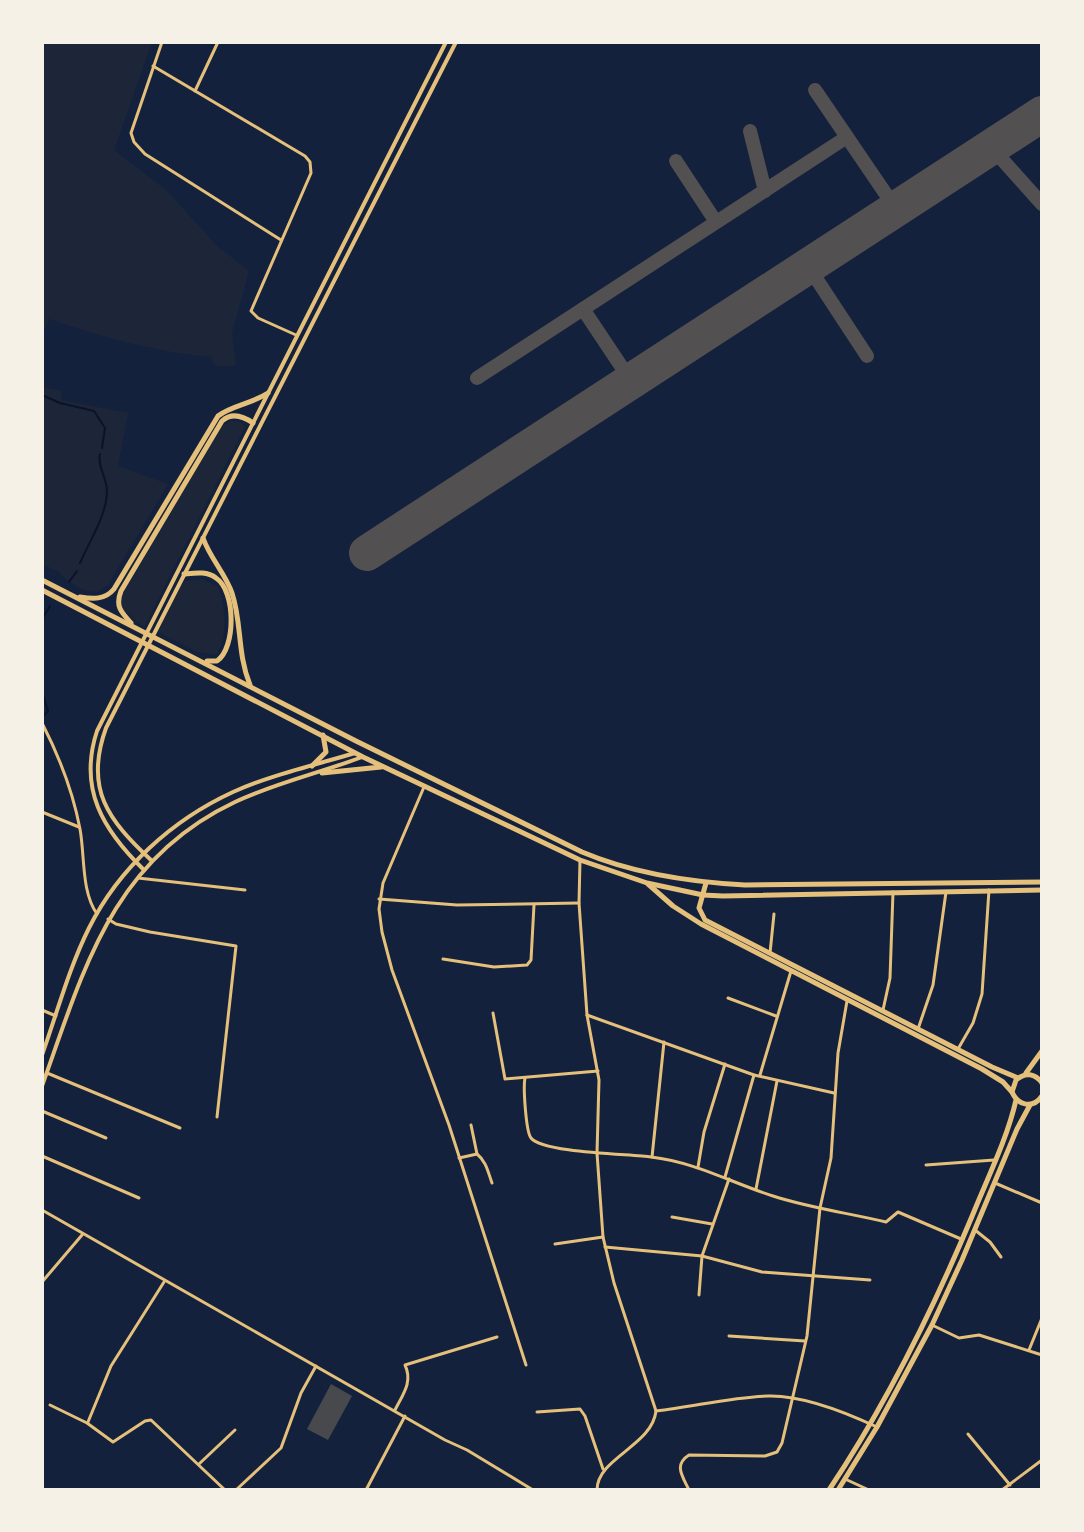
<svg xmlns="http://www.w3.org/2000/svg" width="1084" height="1532" viewBox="0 0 1084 1532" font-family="Mulish,sans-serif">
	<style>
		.green { fill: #1d2539 }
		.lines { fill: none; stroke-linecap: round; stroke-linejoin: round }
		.stream { stroke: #0b132b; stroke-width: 2 }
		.taxiway { stroke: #525050; stroke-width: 14 }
		.runway { stroke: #525050; stroke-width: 36 }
		.building { fill: #48494c }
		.minor { stroke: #e5c07b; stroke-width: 3 }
		.secondary { stroke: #e5c07b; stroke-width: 4 }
		.primary { stroke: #e5c07b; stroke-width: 5 }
		.trunk { stroke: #e5c07b; stroke-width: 5 }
	</style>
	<rect width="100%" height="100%" fill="#14213d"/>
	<g class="green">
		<path d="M42,42h110l-38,108 53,41 50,55 32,25 -17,62 4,32 -18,2 -6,-5 -1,-5c-56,-5 -109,-20 -162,-38l-7,18z"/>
		<path d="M42,387l20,4 -1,9 67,13 -10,53 50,18 -60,101 -11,7c-15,0 -25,-8 -36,-17v-2l-19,-9z"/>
		<polygon points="232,421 241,422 245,427 144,627 122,609 121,598 222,426"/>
		<path d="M201,579l16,7c9,14 11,58 -2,69l-17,-3 -40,-20 23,-46 5,-5z"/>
	</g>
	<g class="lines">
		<g class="stream">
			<polyline points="42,395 60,403 94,411 105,428 102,448"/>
			<path d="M80,563c9,-21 27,-48 27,-72 0,-13 -10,-25 -7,-37"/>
			<polyline points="69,582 77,571"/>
			<polyline points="42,619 50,606"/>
			<polyline points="42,692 48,711 42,717"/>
		</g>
		<g class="taxiway">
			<polyline points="815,90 847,137"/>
			<polyline points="750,131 765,191"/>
			<polyline points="991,147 1042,204"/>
			<polyline points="676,161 716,222"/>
			<polyline points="808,266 867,356"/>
			<polyline points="583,309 631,381"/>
			<polyline points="477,378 847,137 896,209"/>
		</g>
		<polyline class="runway" points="367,553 1042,114"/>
	</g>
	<polygon class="building" points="331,1384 352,1396 328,1440 307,1429"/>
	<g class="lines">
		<g class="minor">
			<polyline points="162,42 131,133 134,142 145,154 281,240"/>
			<polyline points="153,66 305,156 310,162 311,173 251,311 258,318 296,335"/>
			<polyline points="195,91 218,42"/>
			<path d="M42,723c17,33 31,69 38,106 5,27 1,62 17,85"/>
			<polyline points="424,787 383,883 379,909 382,932 392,970 449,1125 526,1365"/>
			<polyline points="42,812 79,827"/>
			<path d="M580,860l-1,43 8,112 12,65 -2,73 6,84 11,46 42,128c-4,35 -59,47 -59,79"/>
			<polyline points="138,878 245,890"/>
			<polyline points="379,899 457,905 579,903"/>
			<polyline points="108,919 116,924 150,932 236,946 217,1117"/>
			<polyline points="770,953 774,914"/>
			<polyline points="443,959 494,967 527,965 531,960 534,905"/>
			<polyline points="728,998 776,1016"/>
			<polyline points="42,1010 56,1016"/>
			<polyline points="883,1010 890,978 893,892"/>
			<polyline points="493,1013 505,1079 598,1071"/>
			<polyline points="587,1015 754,1075 834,1093"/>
			<polyline points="918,1029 933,985 946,892"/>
			<polyline points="958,1049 973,1023 982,994 989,890"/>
			<polyline points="47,1073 180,1128"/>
			<polyline points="760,1075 791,971"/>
			<path d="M525,1078c-2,9 1,54 6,60 12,15 99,16 120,19 44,5 81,26 122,39 37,12 75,17 113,26l12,-10 63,27"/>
			<polyline points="42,1111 106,1138"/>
			<polyline points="471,1125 477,1154"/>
			<polyline points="42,1156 139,1198"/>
			<polyline points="652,1157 664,1042"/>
			<path d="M459,1158l18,-4c9,7 11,18 15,29"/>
			<polyline points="926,1165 994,1160"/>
			<polyline points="698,1167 704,1132 725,1064"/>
			<polyline points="725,1177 754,1075"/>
			<polyline points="995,1183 1042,1203"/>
			<polyline points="756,1189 777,1081"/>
			<polyline points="42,1210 445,1440 467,1450 533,1490"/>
			<polyline points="672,1217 712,1224"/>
			<polyline points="975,1230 990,1242 1001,1257"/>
			<polyline points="555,1244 603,1237"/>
			<polyline points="605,1247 702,1256 762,1272 870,1280"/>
			<polyline points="42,1282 82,1235"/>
			<polyline points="699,1295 702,1256 729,1179"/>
			<polyline points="932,1325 959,1338 979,1335 1042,1355"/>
			<polyline points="729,1336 805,1341"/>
			<polyline points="1029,1350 1042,1318"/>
			<polyline points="50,1405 87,1423 113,1442 145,1421 151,1420 225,1490"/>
			<path d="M395,1410c8,-16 18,-28 10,-45l92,-28"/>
			<path d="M656,1411c37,-4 75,-14 112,-15 34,-1 79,17 109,31"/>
			<polyline points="537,1412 580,1409 585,1416 603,1469"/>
			<polyline points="88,1422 111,1366 164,1282"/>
			<polyline points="968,1434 1010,1485"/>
			<polyline points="199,1464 235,1430"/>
			<polyline points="845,1479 869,1490"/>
			<polyline points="236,1490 281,1448 301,1393 316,1366"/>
			<polyline points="366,1490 405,1416"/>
			<path d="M689,1490c-6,-13 -16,-25 0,-35l76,1 12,-4 5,-9 25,-107 13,-128 11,-50 7,-105 9,-52"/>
			<polyline points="1002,1490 1042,1460"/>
		</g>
		<g class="secondary">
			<path d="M152,861c-44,-41 -68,-72 -46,-133l350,-686"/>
			<path d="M144,870c-41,-40 -66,-81 -47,-139l349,-689"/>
			<path d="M42,1055c15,-42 27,-87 47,-127 30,-60 83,-108 144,-136 38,-17 82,-27 122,-39"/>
			<path d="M42,1086c42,-117 70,-226 193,-284 40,-19 85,-29 127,-45"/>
		</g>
		<g class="primary">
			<polyline points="706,883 699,908 705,920 992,1067 1018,1078"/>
			<polyline points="648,884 673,906 701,924 982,1069 1003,1082 1012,1092"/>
			<polyline points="1026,1073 1042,1051"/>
			<path d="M1042,1083c-7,-10 -17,-11 -26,-3l-4,12c6,14 21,17 30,4"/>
			<path d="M829,1490c58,-87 104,-180 144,-276 15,-37 34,-75 43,-114"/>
			<polyline points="838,1490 877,1427 932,1325 962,1260 1017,1129 1030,1105"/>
		</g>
		<g class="trunk">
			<path d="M203,538c7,20 22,35 29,55 10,30 5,60 18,92"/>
			<path d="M184,574c11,-1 23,-3 32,4 20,13 20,70 1,83h-10"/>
			<path d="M42,580l314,161 226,111c52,22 107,30 163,33l297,-3"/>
			<polyline points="42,590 363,757 580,860 647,883 703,895 723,896 1042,890"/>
			<path d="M80,597c13,2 25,3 34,-8l104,-173c12,-10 33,-12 50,-23"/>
			<path d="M131,623c-10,-11 -16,-17 -10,-32l101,-170c10,-9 21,-5 31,2"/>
			<polyline points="312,766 326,752 323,735"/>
			<polyline points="322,773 381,767"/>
		</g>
	</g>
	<rect width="1084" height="1532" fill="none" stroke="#f6f1e7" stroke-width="88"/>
</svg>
